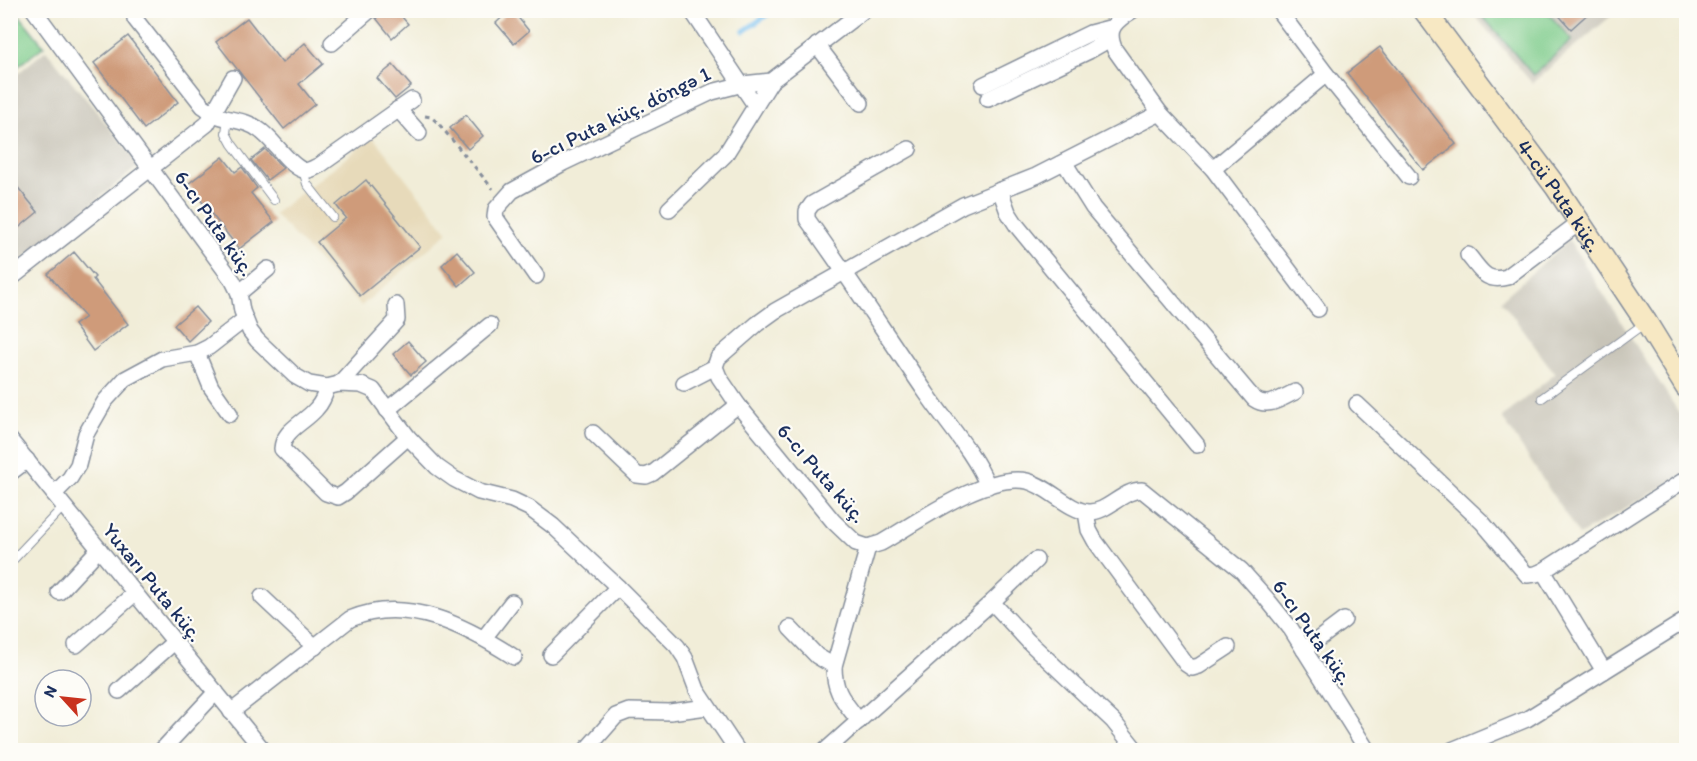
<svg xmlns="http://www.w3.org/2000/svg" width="1697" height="761" viewBox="0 0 1697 761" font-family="Itim,sans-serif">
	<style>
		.built { fill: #e7daba }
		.industrial { fill: #c8c4b8 }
		.green { fill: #7fcc8c; stroke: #4d7e75; stroke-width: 1.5 }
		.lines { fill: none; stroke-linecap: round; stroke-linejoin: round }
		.stream { stroke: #77c0f0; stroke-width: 5 }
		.building { fill: #cf9b7a }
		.lane-casing { stroke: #868e9b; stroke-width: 10 }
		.street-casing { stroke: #868e9b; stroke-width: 18 }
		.secondary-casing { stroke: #868e9b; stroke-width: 24 }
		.path { stroke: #868e9b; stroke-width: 3; stroke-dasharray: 4.5 4.5; stroke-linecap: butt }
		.lane { stroke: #fff; stroke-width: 8 }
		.street { stroke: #fff; stroke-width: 15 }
		.secondary { stroke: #f7e8c3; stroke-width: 21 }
		.labels { text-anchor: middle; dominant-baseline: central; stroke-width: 4.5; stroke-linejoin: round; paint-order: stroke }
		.street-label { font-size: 21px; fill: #1b2f5e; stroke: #fdfcf7 }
	</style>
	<rect width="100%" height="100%" fill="#fdfcf7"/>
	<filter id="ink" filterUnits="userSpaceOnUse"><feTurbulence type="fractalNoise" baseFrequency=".0167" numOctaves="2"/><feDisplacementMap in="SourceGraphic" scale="12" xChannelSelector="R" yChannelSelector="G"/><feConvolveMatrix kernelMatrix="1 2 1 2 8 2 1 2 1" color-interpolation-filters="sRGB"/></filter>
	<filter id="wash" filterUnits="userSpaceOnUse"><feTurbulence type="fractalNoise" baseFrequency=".008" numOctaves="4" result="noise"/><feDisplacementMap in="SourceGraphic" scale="24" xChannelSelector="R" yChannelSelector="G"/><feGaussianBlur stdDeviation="1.35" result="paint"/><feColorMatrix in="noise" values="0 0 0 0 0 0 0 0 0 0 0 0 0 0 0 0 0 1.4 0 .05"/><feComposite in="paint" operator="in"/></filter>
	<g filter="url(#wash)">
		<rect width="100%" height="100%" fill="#f1edd8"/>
		<polygon class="built" points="373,137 448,232 361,306 274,214"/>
		<g class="industrial">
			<polygon points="1471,11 1617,11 1532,83"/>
			<polygon points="46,50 140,165 11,268 11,79"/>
			<polygon points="1569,240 1686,424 1686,473 1579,535 1502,417 1555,374 1501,300"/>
		</g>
		<g class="green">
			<polygon points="11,10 16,11 44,46 11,72"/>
			<polygon points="1478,11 1546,11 1572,40 1533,75"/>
		</g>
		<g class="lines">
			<polyline class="stream" points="744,31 774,10"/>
		</g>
		<g id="blocks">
			<g class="building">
				<polygon points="382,10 396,10 408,24 392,38 376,18"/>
				<polygon points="510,10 512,10 529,31 514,44 496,23"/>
				<polygon points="1554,10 1592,10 1571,29"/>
				<polygon points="247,18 282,63 305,43 323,64 299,84 315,104 284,129 216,42"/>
				<polygon points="128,36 178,102 144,129 94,63"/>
				<polygon points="1380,47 1456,144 1423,170 1347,73"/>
				<polygon points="393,65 411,86 395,99 377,78"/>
				<polygon points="466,115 483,136 468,149 450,128"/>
				<polygon points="265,149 283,168 267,180 251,160"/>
				<polygon points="223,157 235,172 242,167 257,188 251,193 274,222 239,249 188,184"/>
				<polygon points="10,178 38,212 10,235"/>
				<polygon points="366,180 420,247 360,296 317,242 346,218 336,205"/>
				<polygon points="457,251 475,272 459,286 442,265"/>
				<polygon points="74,252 95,277 93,279 128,324 93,351 74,325 85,317 48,274"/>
				<polygon points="195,307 208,322 188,341 174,325"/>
				<polygon points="408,341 426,362 411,375 393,354"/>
			</g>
		</g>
	</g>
	<g filter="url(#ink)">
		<use href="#blocks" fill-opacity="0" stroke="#868e9b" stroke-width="1.5"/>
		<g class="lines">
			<defs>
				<g id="lane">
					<polyline points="228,118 226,133 232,144 274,200"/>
					<polyline points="303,170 307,184 333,217"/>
					<polyline points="1542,398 1645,323"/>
					<polyline points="10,563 64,506"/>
				</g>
				<g id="street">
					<polyline points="34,10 233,281 239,293 242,311 250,331 257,340 295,376 309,384 327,387 339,384 361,385 373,390 408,437 437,467 454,479 479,492 512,500 529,508 553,526 618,587 677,646 685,658 697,690 737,750"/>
					<polyline points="697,10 694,14 755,105"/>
					<path d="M1133,10c-18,11 -28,19 -18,40l45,63 53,56 105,140"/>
					<polyline points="1278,10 1326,74 1409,177"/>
					<path d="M135,19l68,87c4,2 7,6 11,8 14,7 31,5 44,15 15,9 30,36 45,41 6,2 12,-3 17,-5l92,-65"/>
					<polyline points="332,43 370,10"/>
					<polyline points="817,45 861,103"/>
					<polyline points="983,85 1090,33 1113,27"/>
					<polyline points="988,99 1089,51 1110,39"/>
					<polyline points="398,109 419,133"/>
					<path d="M1160,113l-124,63 -73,29 -188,106 -18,13 -39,34 -3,9 4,10 19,28 95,116 23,22 12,4 13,-4c35,-20 105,-71 146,-62 21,5 41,29 61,31 20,1 34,-22 54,-22l99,80 25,28 25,31 76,121"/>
					<path d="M909,149l-97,55 -5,7v8c42,58 80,117 120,175 21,31 46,57 61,92"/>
					<path d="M1064,162l29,46 161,191c15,10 26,-1 41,-7"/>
					<polyline points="1213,169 1326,74"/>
					<polyline points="1000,190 1008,212 1017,226 1197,445"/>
					<polyline points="669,209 725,155 771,81"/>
					<path d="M1468,255c13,15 17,28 39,22l73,-55"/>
					<polyline points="536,276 495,217 496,209 512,191 563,163 712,92 743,84 771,81 864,10"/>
					<polyline points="10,279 207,124 233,78"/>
					<polyline points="239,293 268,269"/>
					<polyline points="197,353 211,387 230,414"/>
					<polyline points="684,383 715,367"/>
					<polyline points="339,384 397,320 396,305"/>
					<path d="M327,387c-2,8 -5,16 -11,22 -12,14 -33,21 -34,40l44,44 12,4 8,-5 62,-55"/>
					<polyline points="1357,404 1482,522 1527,575 1536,574 1543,571 1686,479"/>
					<polyline points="387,410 490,325"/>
					<polyline points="593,433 637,475 646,476 653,473 738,405"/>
					<polyline points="10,440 263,750"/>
					<polyline points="10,473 27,460"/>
					<polyline points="54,494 70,478 78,465 86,434 105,401 125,379 162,359 197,353 209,347 245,319"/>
					<polyline points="1086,512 1089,530 1095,541 1186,664 1192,668 1199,666 1228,647"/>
					<polyline points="1543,571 1604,671"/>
					<polyline points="59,592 99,549"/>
					<polyline points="262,597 315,647"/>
					<polyline points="992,602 1036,560"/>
					<polyline points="790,628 817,656 834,666"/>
					<polyline points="484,638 512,602"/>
					<polyline points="76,645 135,593"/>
					<polyline points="1304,650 1344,620"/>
					<polyline points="551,655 618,587"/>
					<polyline points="119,691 174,642"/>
					<path d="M231,712l119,-93c56,-24 116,7 164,38"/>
					<path d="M859,721c-15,-20 -25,-28 -25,-55l34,-119"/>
					<polyline points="162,750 216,692"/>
					<polyline points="586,750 616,716 629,711 670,712 707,707"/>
					<polyline points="826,750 992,602 1028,641 1113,721 1136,750"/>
					<polyline points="1452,750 1527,719 1686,620"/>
				</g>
				<g id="secondary">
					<path id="s1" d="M1424,10l132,177 90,135 40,65"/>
				</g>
			</defs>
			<use href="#lane" class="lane-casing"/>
			<use href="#street" class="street-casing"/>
			<use href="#secondary" class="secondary-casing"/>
			<polyline class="path" points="425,116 431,117 438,123 493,189"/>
			<use href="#lane" class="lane"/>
			<use href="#street" class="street"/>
			<use href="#secondary" class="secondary"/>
		</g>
	</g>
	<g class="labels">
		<g class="street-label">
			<text transform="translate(620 115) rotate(-26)">6-cı Puta küç. döngə 1</text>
			<text stroke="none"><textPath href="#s1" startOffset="230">4-cü Puta küç.</textPath></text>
			<text transform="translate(215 223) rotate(55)">6-cı Puta küç.</text>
			<text transform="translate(822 473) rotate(49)">6-cı Puta küç.</text>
			<text transform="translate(153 582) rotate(51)">Yuxarı Puta küç.</text>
			<text transform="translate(1313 632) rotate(55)">6-cı Puta küç.</text>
		</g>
	</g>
	<rect width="1697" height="761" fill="none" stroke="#fdfcf7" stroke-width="36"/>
	<g transform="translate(63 698) rotate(297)"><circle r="28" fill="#fdfcf7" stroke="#a3aaba" stroke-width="1.5"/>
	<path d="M0-4.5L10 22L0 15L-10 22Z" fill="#c8321e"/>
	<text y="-9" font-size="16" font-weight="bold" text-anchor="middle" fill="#1b2f5e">N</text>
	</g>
</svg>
